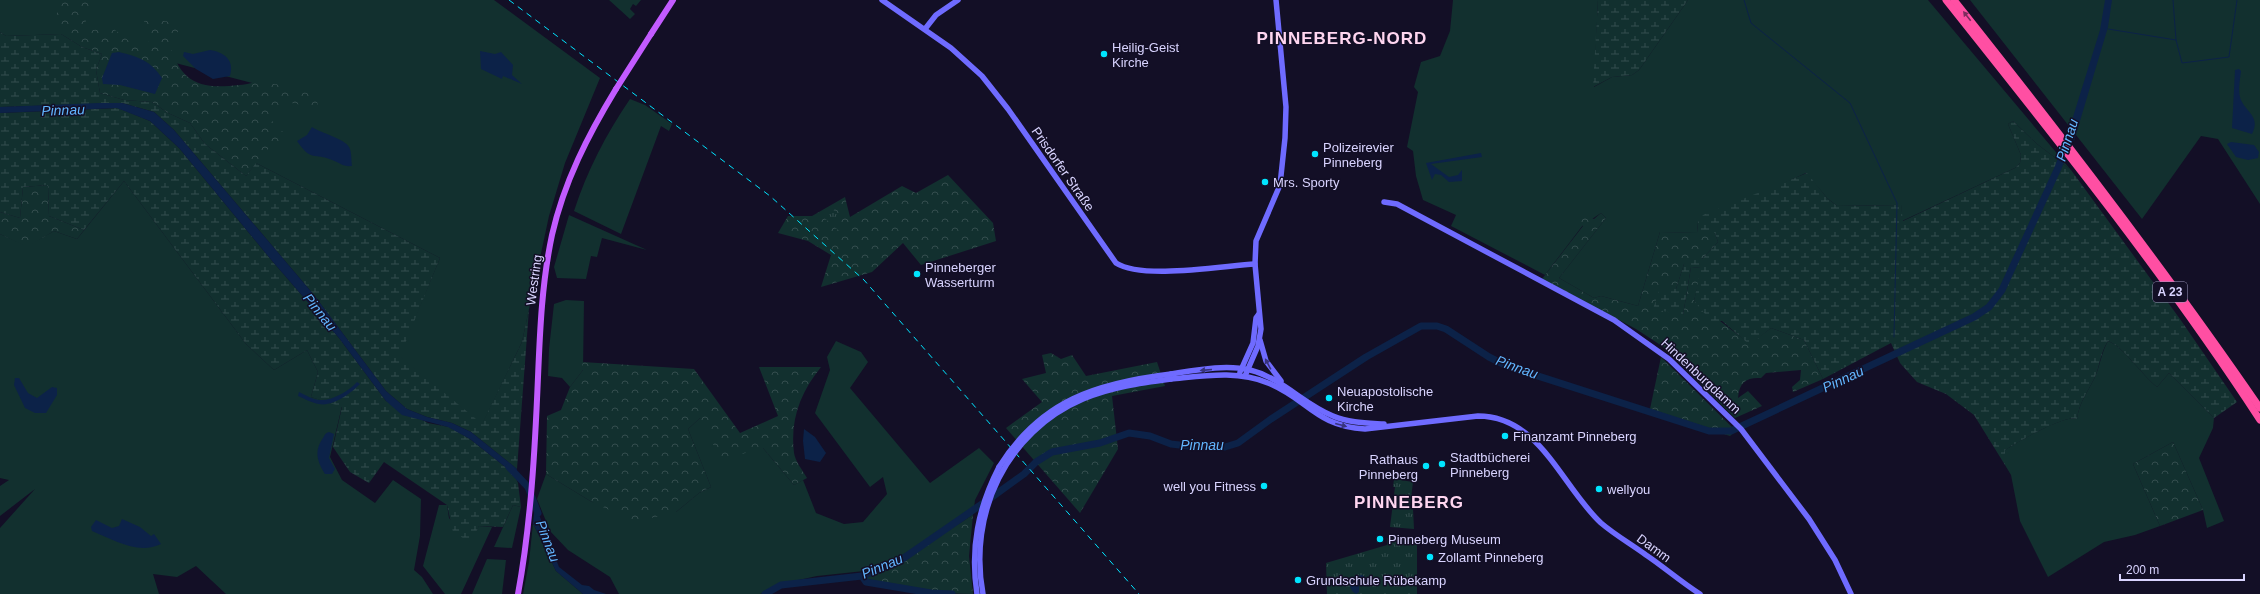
<svg xmlns="http://www.w3.org/2000/svg" width="2260" height="594" viewBox="0 0 2260 594" font-family="Arial,sans-serif">
	<style>
		.grass { fill: #12302f }
		.forest { fill: url(#forest-crowns) }
		.wetland { fill: url(#wetland-marsh) }
		.park { fill: url(#park-tufts) }
		.water { fill: #0c2248 }
		.lines { fill: none; stroke-linecap: round; stroke-linejoin: round }
		.stream { stroke: #0c2248; stroke-width: 1 }
		.river { stroke: #0c2248; stroke-width: 7 }
		.secondary { stroke: #6f6bff; stroke-width: 5.5 }
		.primary { stroke: #c25bff; stroke-width: 6 }
		.highway { stroke: #ff4fa3; stroke-width: 7 }
		.rail { stroke: #00e5ff; stroke-width: 1; stroke-dasharray: 6 5; stroke-linecap: butt }
		.secondary-bridge { stroke: #6f6bff; stroke-width: 5.5 }
		.primary-bridge { stroke: #c25bff; stroke-width: 6 }
		.oneway { fill: #7d2c5e }
		.oneway2 { fill: #38347d }
		.poi-dot { fill: #00e5ff; stroke: #130f26; stroke-width: 1.5 }
		.labels { text-anchor: middle; dominant-baseline: central; stroke-width: 3; stroke-linejoin: round; paint-order: stroke }
		.shield { fill: #130f26; stroke: #9e99be; stroke-width: 1 }
		.shield-label { font-size: 12px; font-weight: bold; fill: #d9d4ff }
		.poi-label { font-size: 13px; fill: #d9d4ff; stroke: #130f26; text-anchor: start }
		.street-label { font-size: 13px; fill: #d9d4ff; stroke: #130f26 }
		.water-label { font-size: 14px; font-style: italic; fill: #62b6ff; stroke: #130f26 }
		.district-label { font-size: 17px; font-weight: bold; letter-spacing: 1px; fill: #ffd6f0; stroke: #130f26 }
	</style>
	<defs>
		<pattern id="forest-crowns" width="20" height="18" patternUnits="userSpaceOnUse"><rect width="20" height="18" fill="#12302f"/><path d="M2 6a3 3 0 1 1 6 0M12 15a3 3 0 1 1 6 0" fill="none" stroke="#344d4e"/></pattern>
		<pattern id="wetland-marsh" width="20" height="14" patternUnits="userSpaceOnUse"><rect width="20" height="14" fill="#12302f"/><path d="M1 5h8M5 5V1M11 12h8M15 12V8" fill="none" stroke="#344d4e"/></pattern>
		<pattern id="park-tufts" width="24" height="20" patternUnits="userSpaceOnUse"><rect width="24" height="20" fill="#12302f"/><path d="M3 7l-1-3M5 7V3M7 7l1-3M15 17l-1-3M17 17v-4M19 17l1-3" fill="none" stroke="#344d4e"/></pattern>
	</defs>
	<rect width="100%" height="100%" fill="#130f26"/>
	<g class="grass">
		<polygon points="0,0 494,0 600,78 565,163 549,216 522,342 482,425 399,356 440,258 256,163 271,88 64,34 6,36 0,32"/>
		<polygon points="609,0 641,0 636,6 633,4 630,9 635,14 630,19"/>
		<polygon points="1453,0 1598,0 1594,87 1612,77 1632,75 1639,70 1688,0 1928,0 2071,170 2037,144 2013,121 2008,124 2021,155 2020,163 2015,168 1902,221 1901,205 1837,206 1827,198 1806,173 1698,222 1697,233 1660,232 1638,306 1601,296 1594,298 1559,278 1606,218 1601,213 1583,225 1545,275 1451,226 1456,215 1423,200 1416,176 1413,151 1407,147 1418,92 1414,87 1421,62 1440,56 1450,31"/>
		<polygon points="1970,0 2260,0 2260,204 2218,139 2201,136 2142,219"/>
		<path d="M630,99l15,6 27,19 -3,7 -8,-5 -40,108 -47,-23c13,-40 32,-77 56,-112z"/>
		<polygon points="124,181 246,344 274,370 307,350 318,372 311,397 342,406 330,457 342,480 375,503 393,480 421,499 420,536 414,570 422,577 433,594 226,594 196,566 177,577 153,574 159,594 0,594 0,528 35,489 0,516 0,486 9,480 0,478 0,234 27,246 54,231 77,239"/>
		<polygon points="569,215 647,250 602,238 597,257 591,256 586,279 557,278 554,267"/>
		<polygon points="566,300 584,301 583,370 570,387 562,378 548,376 549,349 554,304"/>
		<polygon points="836,341 861,352 868,362 850,388 930,483 979,448 994,463 975,500 973,515 898,562 864,571 817,576 785,583 760,594 619,594 610,577 568,550 550,531 537,499 546,474 592,502 676,512 699,493 711,487 688,429 700,418 763,448 794,485 803,480 816,513 844,524 863,522 887,494 883,477 870,487 815,413 830,370 827,357"/>
		<path d="M2108,341c15,5 34,34 49,46l12,-14 45,45 -1,10 -14,30 25,63 -17,7 -4,-18 -30,-68 -40,22 27,62 -25,9 -31,7 -56,35 -28,-56 -9,-46 -6,-10v-15c13,-8 59,-36 72,-31 2,-16 10,-26 17,-40 6,-12 7,-26 14,-38z"/>
		<polygon points="439,505 447,505 449,518 470,542 479,526 492,527 461,594 445,594 423,566"/>
		<polygon points="513,505 521,507 512,548 494,547"/>
		<polygon points="533,523 556,571 583,594 523,594 529,562"/>
		<polygon points="487,559 506,560 502,594 472,594"/>
	</g>
	<g class="forest">
		<path d="M61,0h33l-10,26 10,4 16,-4 24,19 16,2 -6,-26 11,-2 30,6 -16,15c10,42 29,50 70,45 7,0 16,-4 24,-3 18,2 37,9 54,14l1,15 -24,-8 -23,3v14l20,20 -9,6 -10,-2 -26,32 -41,-32 -15,-21 -22,-10 -16,-11 -28,-2 -24,-7 -4,-23 6,-16 -20,-7 -21,-13 -5,-18z"/>
		<polygon points="948,175 993,223 996,241 921,265 903,243 872,272 821,287 831,255 808,241 778,233 788,216 812,216 845,197 850,217 902,186 916,193"/>
		<polygon points="48,185 49,216 84,230 77,239 54,231 27,247 0,234 0,212 20,218 23,187"/>
		<path d="M1601,213l5,5 -47,60 35,20 7,-2 37,10 22,-74 55,1 3,9 -16,17 -18,5 -8,25 7,26 8,-48 11,1 -8,33 56,43 21,-16 33,12 19,39 -30,13 -1,-5 8,-7 1,-10 -35,3 -5,5c-14,-1 -22,4 -23,20l10,-7 14,15 -27,12 -73,-72 -26,-17 -94,-50 41,-53 -3,-3 4,-8 10,4z"/>
		<polygon points="1051,353 1061,359 1072,355 1086,376 1157,362 1165,386 1112,396 1118,449 1080,513 1006,428 1042,402 1022,379 1046,373 1042,355"/>
		<polygon points="1661,357 1736,431 1730,436 1650,409"/>
		<path d="M582,362l112,7 46,64 38,-17 -19,-49h62c-21,26 -31,53 -27,86 1,8 9,18 13,25l-13,7 -31,-37 -42,12 -21,-42 -12,11 23,58 -12,6 -23,19 -41,10 -43,-20 -46,-28 1,-58 14,-6 9,-23 13,-17z"/>
		<polygon points="2173,442 2203,510 2160,526 2133,464"/>
		<polygon points="973,515 969,556 973,594 931,593 866,582 862,576 898,562"/>
	</g>
	<g class="wetland">
		<polygon points="1598,0 1688,0 1639,70 1632,75 1612,77 1593,87"/>
		<polygon points="0,32 6,36 61,34 82,47 102,54 96,70 100,93 124,100 152,102 168,113 190,123 205,144 246,176 256,163 440,258 400,356 482,424 522,342 529,309 517,469 471,432 452,423 427,417 407,409 386,391 314,295 174,130 154,112 122,103 0,107"/>
		<polygon points="118,108 150,121 179,148 273,262 339,338 386,401 428,423 449,427 470,439 514,474 518,483 521,507 513,505 503,527 479,526 471,543 453,532 447,505 384,462 369,483 350,472 333,447 342,407 311,397 318,372 307,350 274,370 246,344 124,181 84,230 49,216 48,185 23,187 20,218 0,212 0,113"/>
		<path d="M2013,121l24,23 34,26 109,149 57,83 -23,16 -45,-45 -12,14c-15,-12 -34,-41 -49,-46 -8,12 -8,26 -14,38 -7,14 -15,24 -17,40 -12,-5 -59,23 -72,31v15l-31,-50 -28,-21 -29,-12 -17,-19 -9,-20 -68,36 -19,-39 -33,-12 -21,17 -28,-24h-11l-17,-20 7,-33 -10,-1 -8,48 -30,-6 7,-21 16,1 8,-25 5,-8 13,3 16,-17 -3,-9h-18l1,-11 5,-7 104,-42 20,25 10,8 64,-1 2,16 112,-53 5,-5 1,-8 -13,-31z"/>
	</g>
	<g class="park">
		<polygon points="830,206 838,215 838,230 821,215"/>
		<polygon points="1394,479 1413,482 1410,506 1413,509 1414,529 1390,527 1395,487 1393,487"/>
		<polygon points="1387,538 1417,540 1417,594 1327,594 1326,563 1387,545"/>
	</g>
	<g class="water">
		<polygon points="2105,0 2112,0 2108,27 2074,141 2068,133 2100,30"/>
		<path d="M210,50c14,2 25,10 20,26l-17,3 -17,-10 -13,-13 1,-4 9,2z"/>
		<polygon points="480,51 495,54 501,52 513,65 512,75 522,84 503,76 502,79 481,69"/>
		<path d="M119,52c20,5 32,9 43,26l-7,16 -35,-9 -17,-1 -1,-6 10,-25z"/>
		<path d="M2239,69l2,2c-1,9 -4,23 1,31 7,12 18,16 10,32l-20,-6 3,-58z"/>
		<polygon points="99,103 122,103 154,112 174,130 314,295 386,391 407,409 427,417 452,423 471,432 517,469 514,474 470,439 448,427 402,415 386,401 339,338 273,262 179,148 150,121 117,108 0,113 0,107"/>
		<path d="M312,127c9,6 33,12 37,20 3,5 2,13 3,19 -9,1 -12,-3 -20,-6 -18,-8 -20,3 -35,-19l10,-6z"/>
		<polygon points="2231,142 2254,145 2259,152 2258,158 2248,160 2236,157 2227,144"/>
		<polygon points="1481,153 1482,157 1431,164 1449,177 1458,175 1462,170 1462,181 1449,182 1441,175 1435,174 1432,180 1426,163"/>
		<polygon points="15,378 19,378 28,393 37,398 52,387 57,388 57,395 46,413 35,413 25,408 14,385"/>
		<path d="M357,382l3,2c-9,9 -27,23 -41,20 -8,-1 -15,-6 -21,-8l1,-4c6,3 15,8 21,8 12,1 29,-9 37,-18z"/>
		<polygon points="804,429 815,437 826,453 820,462 805,459 803,441"/>
		<path d="M329,432l5,2 -5,24 6,11 -3,5h-7c-8,-13 -11,-23 -2,-36 2,-3 2,-5 6,-6z"/>
		<polygon points="535,504 559,567 582,585 589,586 594,590 606,594 583,594 556,571 533,523"/>
		<path d="M122,519l18,8 11,9 3,-2 7,10c-23,11 -47,-4 -69,-13l-1,-4 5,-7 16,8 7,-2z"/>
		<polygon points="1362,575 1366,578 1366,582 1359,584 1359,592 1356,594 1352,591 1348,582 1353,577"/>
	</g>
	<g class="lines">
		<g class="stream">
			<polyline points="1744,0 1751,23 1850,103 1897,203 1894,337"/>
			<polyline points="2173,0 2176,40 2182,63 2229,57 2237,0"/>
			<polyline points="2108,29 2176,40"/>
		</g>
		<g class="river">
			<polyline points="509,467 528,487 538,513"/>
			<polyline points="862,576 866,582 931,593 952,594"/>
			<polyline points="765,594 781,585 862,576 898,562 992,497 1024,474 1036,462 1052,452 1100,443 1129,433 1150,436 1171,444 1188,446 1225,447 1238,443 1271,419 1366,357 1421,326 1437,326 1446,329 1489,357 1507,366 1709,431 1731,431 1974,317 1989,307 2002,290 2058,168 2073,128"/>
		</g>
		<g class="secondary">
			<path d="M882,0l69,48 31,28 26,33 108,154c26,17 106,3 139,1"/>
			<polyline points="925,29 936,15 958,0"/>
			<polyline points="1384,202 1397,204 1614,320 1669,359 1741,429 1809,519 1835,560 1851,594"/>
			<polyline points="1260,340 1266,361 1281,381"/>
			<polyline points="1240,372 1253,343 1256,318 1259,314"/>
			<path d="M1171,374c25,-4 55,-10 79,-4 32,8 53,34 83,46 16,7 34,7 51,8"/>
			<polyline points="1245,376 1258,346 1261,329 1255,264 1256,241 1280,185 1285,138 1286,107 1276,0"/>
			<path d="M1171,379c32,-3 67,-9 97,4 40,16 47,43 97,46l113,-13c62,0 84,71 123,107 14,12 30,21 45,32 18,12 35,27 54,39"/>
			<path d="M977,594c-7,-46 1,-86 22,-127"/>
		</g>
		<g class="primary">
			<polyline points="651,34 673,0"/>
			<path d="M518,594c13,-71 17,-145 20,-217 2,-48 4,-95 14,-142 12,-53 36,-100 64,-146"/>
		</g>
		<g class="highway">
			<path d="M1946,0c109,137 219,274 314,420"/>
			<path d="M1954,0c106,133 210,268 306,408"/>
		</g>
		<polyline class="rail" points="509,0 770,196 864,280 1139,594"/>
		<g class="secondary-bridge">
			<path d="M999,467c42,-67 98,-84 172,-93"/>
			<path d="M983,594c-15,-80 23,-162 100,-195 28,-12 58,-16 88,-20"/>
		</g>
		<polyline class="primary-bridge" points="616,89 651,34"/>
	</g>
	<defs><path id="oneway-solid" d="M-6-.8H1V-3.2L6.5 0L1 3.2V.8H-6Z"/></defs>
	<use class="oneway" href="#oneway-solid" transform="translate(1967 16) rotate(-128)"/>
	<g class="oneway2">
		<use href="#oneway-solid" transform="translate(1268 364) rotate(-118)"/>
		<use href="#oneway-solid" transform="translate(1206 370) rotate(175)"/>
		<use href="#oneway-solid" transform="translate(1341 425) rotate(15)"/>
	</g>
	<g class="poi-dot">
		<circle cx="1104" cy="54" r="4"/>
		<circle cx="1315" cy="154" r="4"/>
		<circle cx="1265" cy="182" r="4"/>
		<circle cx="917" cy="274" r="4"/>
		<circle cx="1329" cy="398" r="4"/>
		<circle cx="1505" cy="436" r="4"/>
		<circle cx="1442" cy="464" r="4"/>
		<circle cx="1426" cy="466" r="4"/>
		<circle cx="1264" cy="486" r="4"/>
		<circle cx="1599" cy="489" r="4"/>
		<circle cx="1380" cy="539" r="4"/>
		<circle cx="1430" cy="557" r="4"/>
		<circle cx="1298" cy="580" r="4"/>
	</g>
	<g class="labels">
		<rect class="shield" x="2153" y="282" width="34" height="20" rx="3"/>
		<g class="shield-label">
			<text x="2170" y="292">A 23</text>
		</g>
		<g class="poi-label">
			<text x="1112" y="47">Heilig-Geist<tspan x="1112" dy="15">Kirche</tspan></text>
			<text x="1323" y="147">Polizeirevier<tspan x="1323" dy="15">Pinneberg</tspan></text>
			<text x="1273" y="182">Mrs. Sporty</text>
			<text x="925" y="267">Pinneberger<tspan x="925" dy="15">Wasserturm</tspan></text>
			<text x="1337" y="391">Neuapostolische<tspan x="1337" dy="15">Kirche</tspan></text>
			<text x="1513" y="436">Finanzamt Pinneberg</text>
			<text x="1450" y="457">Stadtbücherei<tspan x="1450" dy="15">Pinneberg</tspan></text>
			<text x="1418" y="459" text-anchor="end">Rathaus<tspan x="1418" dy="15">Pinneberg</tspan></text>
			<text x="1256" y="486" text-anchor="end">well you Fitness</text>
			<text x="1607" y="489">wellyou</text>
			<text x="1388" y="539">Pinneberg Museum</text>
			<text x="1438" y="557">Zollamt Pinneberg</text>
			<text x="1306" y="580">Grundschule Rübekamp</text>
		</g>
		<g class="street-label">
			<text transform="translate(1063 169) rotate(55)">Prisdorfer Straße</text>
			<text transform="translate(534 280) rotate(-82)">Westring</text>
			<text transform="translate(1701 376) rotate(43)">Hindenburgdamm</text>
			<text transform="translate(1654 548) rotate(36)">Damm</text>
		</g>
		<g class="water-label">
			<text transform="translate(63 110) rotate(-2)">Pinnau</text>
			<text transform="translate(2067 140) rotate(-72)">Pinnau</text>
			<text transform="translate(320 312) rotate(51)">Pinnau</text>
			<text transform="translate(1517 367) rotate(20)">Pinnau</text>
			<text transform="translate(1843 379) rotate(-25)">Pinnau</text>
			<text x="1202" y="445">Pinnau</text>
			<text transform="translate(548 541) rotate(69)">Pinnau</text>
			<text transform="translate(882 566) rotate(-23)">Pinnau</text>
		</g>
		<g class="district-label">
			<text x="1342" y="38">PINNEBERG-NORD</text>
			<text x="1409" y="502">PINNEBERG</text>
		</g>
	</g>
	<path d="M2120 574v6h124v-6" fill="none" stroke="#d9d4ff" stroke-width="2"/>
	<text x="2126" y="574" font-size="12" fill="#d9d4ff" stroke="#130f26" stroke-width="3" paint-order="stroke">200 m</text>
</svg>
